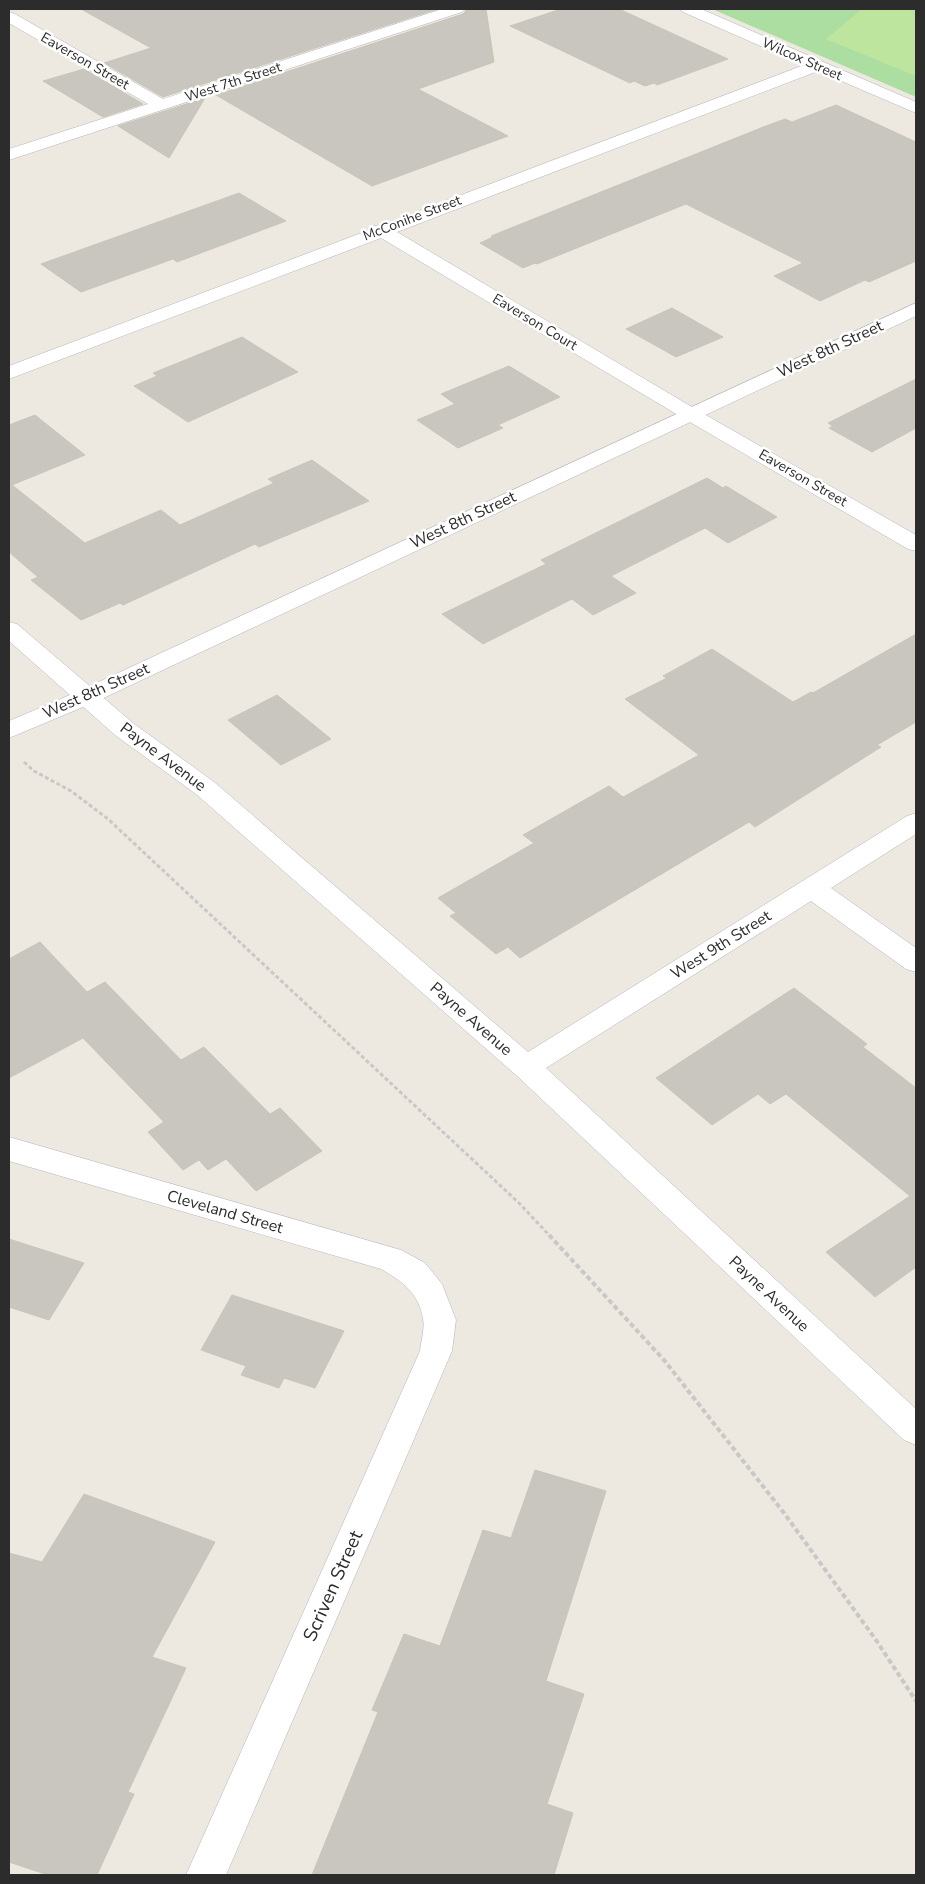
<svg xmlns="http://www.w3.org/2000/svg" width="925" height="1884" viewBox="0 0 925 1884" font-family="'Nunito Sans',sans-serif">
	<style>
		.green { fill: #addea1 }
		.pitch { fill: #bde59e }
		.building { fill: #c8c6bf; stroke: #c8c5b9 }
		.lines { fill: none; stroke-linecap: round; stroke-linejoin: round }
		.street-casing { stroke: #b3b4be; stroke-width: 1 }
		.secondary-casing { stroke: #b3b4be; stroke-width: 1 }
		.path-far1 { stroke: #c8c8c8; stroke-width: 3; stroke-dasharray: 4 2.5; stroke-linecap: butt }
		.path { stroke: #c8c8c8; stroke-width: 4; stroke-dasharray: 5 3; stroke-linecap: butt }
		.street { fill: #fff; fill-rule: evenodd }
		.secondary { fill: #fff; fill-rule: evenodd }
		.labels { text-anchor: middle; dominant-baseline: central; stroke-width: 5; stroke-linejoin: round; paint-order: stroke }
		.far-street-label { font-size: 14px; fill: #2c2c2c; stroke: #fff }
		.street-label { font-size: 16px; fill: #2c2c2c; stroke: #fff }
		.near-street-label { font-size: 19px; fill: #2c2c2c; stroke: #fff }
	</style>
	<rect width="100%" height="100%" fill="#ede9e0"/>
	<polygon class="green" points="712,9 916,9 916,97"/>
	<polygon class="pitch" points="862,9 916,9 916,76 826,39"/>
	<g class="building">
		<polygon points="81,9 437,9 163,97 104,63 151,48"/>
		<polygon points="467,9 486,9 494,62 418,89 508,136 372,186 216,95 463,14"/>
		<polygon points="561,9 619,9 728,59 657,85 654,83 645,86 634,81 630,83 510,26"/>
		<polygon points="84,69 143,104 103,117 43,81"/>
		<polygon points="205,98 169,158 118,126"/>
		<polygon points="836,105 916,142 916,261 869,282 865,280 820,301 774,276 803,263 686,204 537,264 535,263 523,268 480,243 493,237 491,236 766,126 785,119 792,122"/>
		<polygon points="239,193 286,221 177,262 173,259 81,292 41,264"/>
		<polygon points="672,308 723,337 676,357 626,329"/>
		<polygon points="242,337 298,372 188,422 134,386 157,376 153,373"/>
		<polygon points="509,366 560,397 498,425 503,428 458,448 417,420 455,404 441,394"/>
		<polygon points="916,379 916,428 872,452 829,428 833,426 828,423"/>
		<polygon points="35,415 85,455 12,485 85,543 161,510 180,525 274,483 268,479 312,460 369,501 259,547 255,544 123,605 120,603 81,620 31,580 38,577 9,552 9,425"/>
		<polygon points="707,478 723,488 726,486 777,517 728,543 705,528 611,576 636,593 593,615 572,599 483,644 442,614 546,564 541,560"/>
		<polygon points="916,634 916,722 877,745 881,747 755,827 749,822 520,958 508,947 496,954 450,916 456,913 438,898 534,843 523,835 609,786 623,797 699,755 625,699 667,678 663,676 712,649 793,702 811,692 813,693"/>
		<polygon points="277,695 331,739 281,765 228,720"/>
		<polygon points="40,942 87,992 105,982 181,1060 204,1047 270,1114 280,1108 322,1151 256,1191 226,1159 208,1170 199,1160 183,1170 148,1132 164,1122 83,1038 9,1078 9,959"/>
		<polygon points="794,988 867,1044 863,1047 916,1088 916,1267 875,1297 826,1252 910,1196 786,1094 770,1104 758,1094 712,1125 656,1078"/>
		<polygon points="9,1239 84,1263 49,1320 9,1307"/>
		<polygon points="232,1295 344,1331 315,1388 284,1378 279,1388 241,1375 246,1366 201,1350"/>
		<polygon points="535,1470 606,1491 546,1681 584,1694 547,1804 573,1813 554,1875 312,1875 378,1712 372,1710 404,1634 440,1646 483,1530 511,1538"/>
		<polygon points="84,1494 215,1542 152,1657 186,1668 128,1792 134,1794 97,1875 48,1875 9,1862 9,1553 42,1562"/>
	</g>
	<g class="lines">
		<defs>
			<g id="street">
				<polygon points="442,9 465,9 462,12 9,160 9,149 148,104 9,23 9,12 15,14 163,99"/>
				<polygon points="680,9 701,9 916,102 916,113 818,71 397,232 697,410 916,535 916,551 908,549 683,418 381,238 9,379 9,366 372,229 374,226 382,225 804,65 683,12"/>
				<polygon points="9,622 17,624 133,723 214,782 528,1052 907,816 916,813 916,834 831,888 916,948 916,972 906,969 811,901 546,1068 916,1409 916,1445 904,1440 516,1075 196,794 115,735 9,641"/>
				<path d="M9,1137l392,113 24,13 17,21 14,36 -4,31 -226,524h-40l234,-524c1,-10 5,-23 3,-32 -4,-26 -21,-38 -42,-50l-372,-108z"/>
			</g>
			<polygon id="secondary" points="916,303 916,316 95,702 9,738 9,721 77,692"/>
		</defs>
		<use href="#street" class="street-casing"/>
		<use href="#secondary" class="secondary-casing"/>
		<polyline class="path-far1" points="24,762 34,771 71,791 108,819 519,1203 550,1236"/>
		<polyline class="path" points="549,1235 664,1360 784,1513 876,1640 916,1701"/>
		<use href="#street" class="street"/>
		<use href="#secondary" class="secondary"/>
	</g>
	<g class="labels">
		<g class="far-street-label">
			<text transform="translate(802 59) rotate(24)">Wilcox Street</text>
			<text transform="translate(85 61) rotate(30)">Eaverson Street</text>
			<text transform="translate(233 82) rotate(-18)">West 7th Street</text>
			<text transform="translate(412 218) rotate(-21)">McConihe Street</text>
			<text transform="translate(535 322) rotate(31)">Eaverson Court</text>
			<text transform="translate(803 478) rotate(30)">Eaverson Street</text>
		</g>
		<g class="street-label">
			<text transform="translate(830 349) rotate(-25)">West 8th Street</text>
			<text transform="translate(463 520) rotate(-25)">West 8th Street</text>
			<text transform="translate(96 691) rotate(-24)">West 8th Street</text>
			<text transform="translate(163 757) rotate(37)">Payne Avenue</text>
			<text transform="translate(721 945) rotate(-32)">West 9th Street</text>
			<text transform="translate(471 1019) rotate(41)">Payne Avenue</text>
			<text transform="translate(225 1212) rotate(16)">Cleveland Street</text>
			<text transform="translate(769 1294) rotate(43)">Payne Avenue</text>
		</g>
		<g class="near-street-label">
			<text transform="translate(333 1586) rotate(-66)">Scriven Street</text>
		</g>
	</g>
	<rect width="925" height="1884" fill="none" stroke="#2c2c2c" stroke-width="20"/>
</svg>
